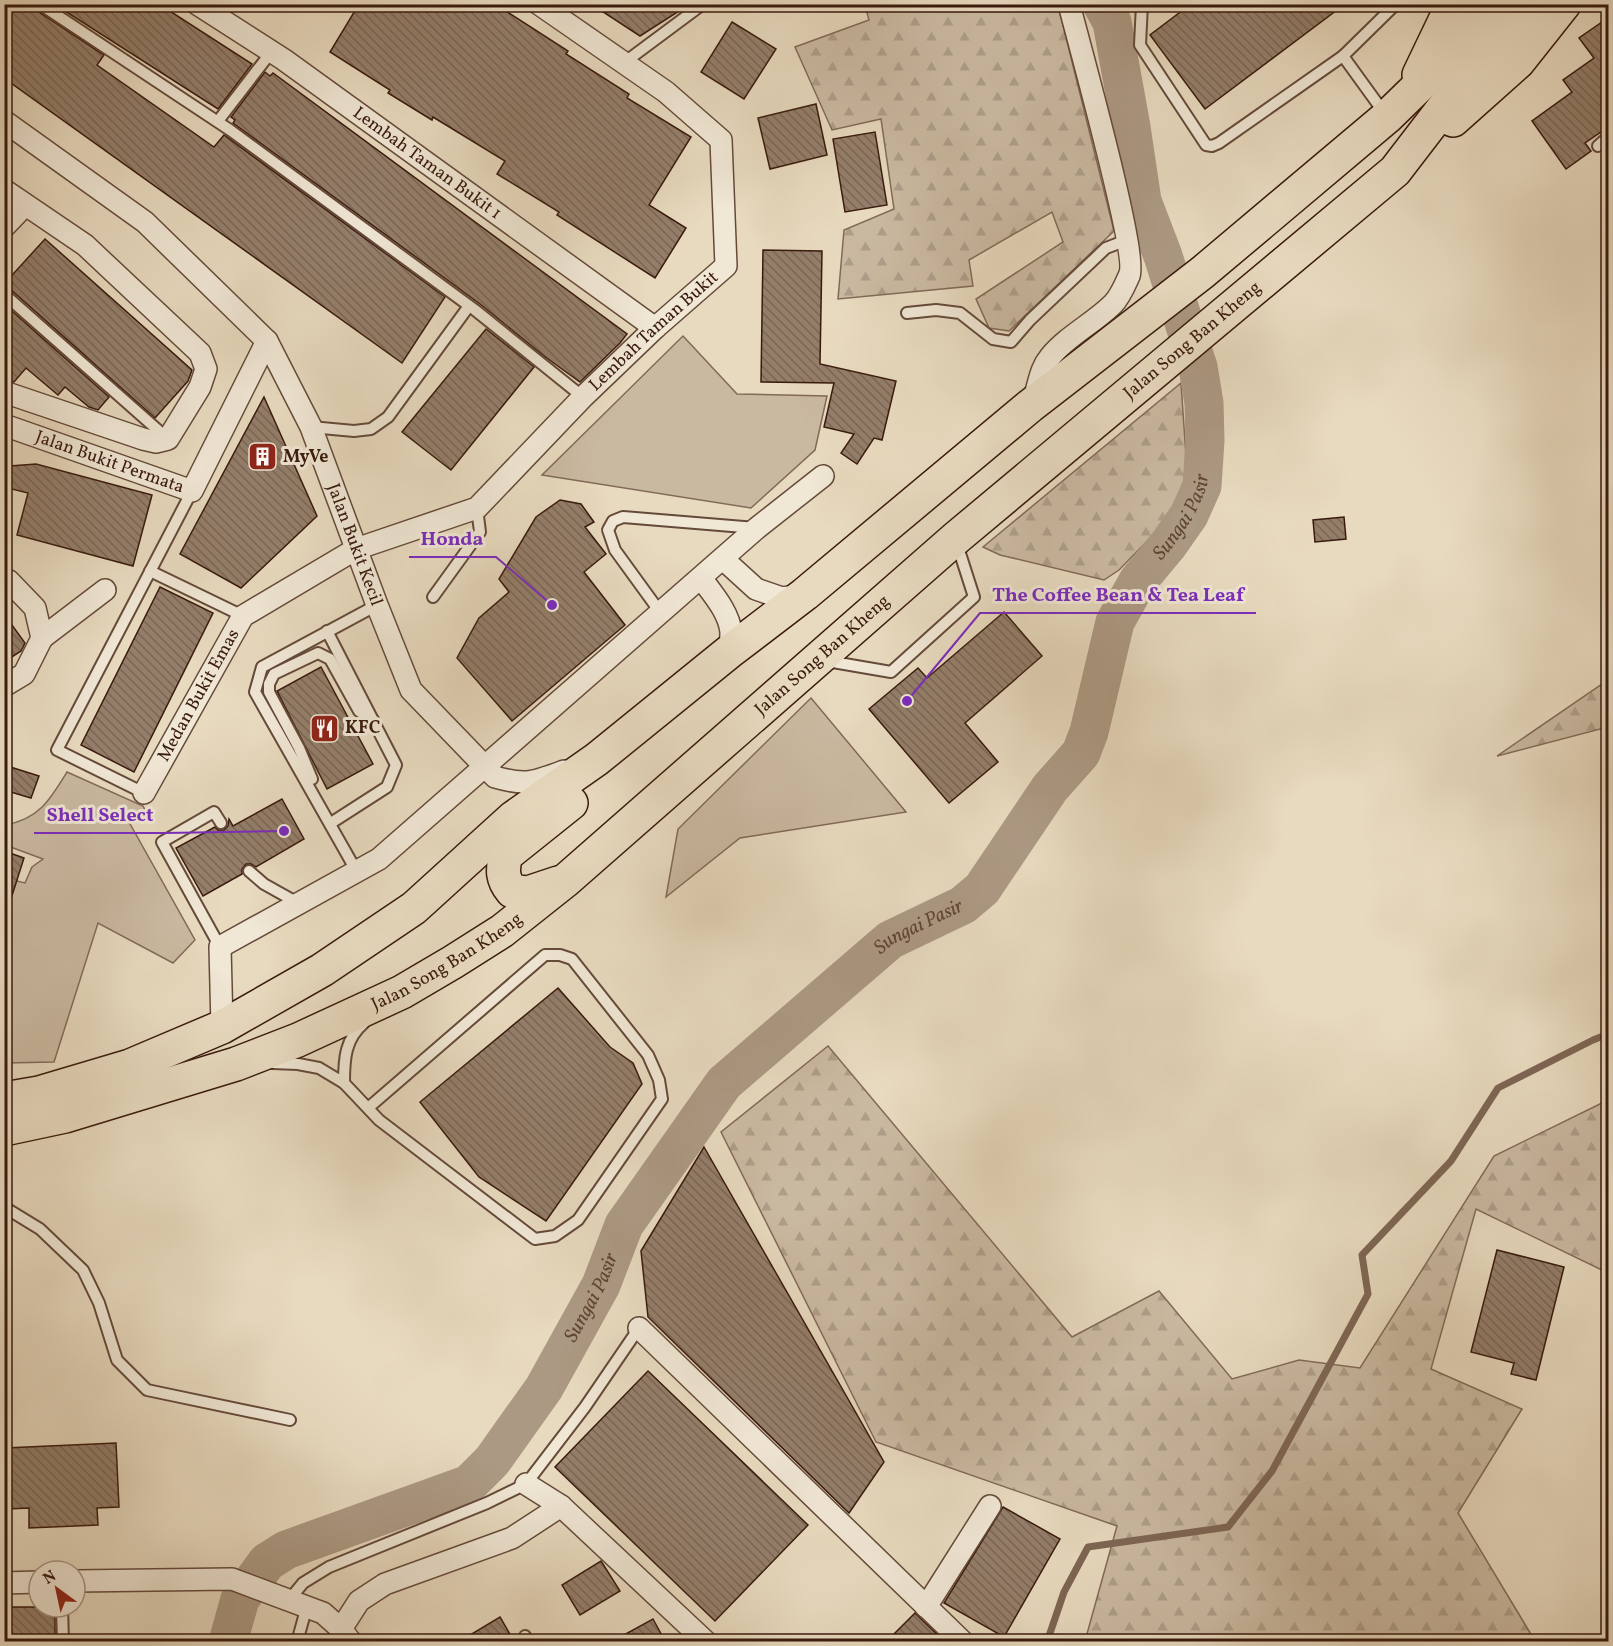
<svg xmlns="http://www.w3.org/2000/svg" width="1613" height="1646" viewBox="0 0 1613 1646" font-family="Vollkorn,serif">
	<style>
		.green { fill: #cab9a1; stroke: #826a58; stroke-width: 1.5 }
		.forest { fill: url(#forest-firs); stroke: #826a58; stroke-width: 1.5 }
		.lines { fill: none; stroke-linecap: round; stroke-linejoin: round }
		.stream { stroke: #7e6654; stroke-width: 7 }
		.river { stroke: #ac9983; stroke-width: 39 }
		.building { fill: url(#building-back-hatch); stroke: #391a0e; stroke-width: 1.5 }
		.lane-casing { stroke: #654a3a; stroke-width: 14 }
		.street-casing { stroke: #654a3a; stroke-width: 24 }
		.primary-casing { stroke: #391a0e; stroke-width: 36 }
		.lane { stroke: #f0e7d5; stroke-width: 10 }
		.street { stroke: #f0e7d5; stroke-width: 21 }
		.primary { stroke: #e8dabf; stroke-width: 33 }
		.labels { text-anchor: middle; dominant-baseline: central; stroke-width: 6; stroke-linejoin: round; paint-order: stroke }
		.street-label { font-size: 18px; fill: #391a0e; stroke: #f0e7d5 }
		.poi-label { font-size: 18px; font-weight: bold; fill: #391a0e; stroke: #f0e7d5; text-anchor: start }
		.water-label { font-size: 20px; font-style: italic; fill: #614637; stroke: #f0e7d5 }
		.leader { fill: none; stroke: #7b2cbf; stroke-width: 2 }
		.callout-dot { fill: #7b2cbf; stroke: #f0e7d5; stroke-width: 2 }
		.callout-label { font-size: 20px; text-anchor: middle; font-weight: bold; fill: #7b2cbf; stroke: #f0e7d5; stroke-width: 6; stroke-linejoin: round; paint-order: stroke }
	</style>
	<defs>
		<pattern id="forest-firs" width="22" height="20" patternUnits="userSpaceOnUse" patternTransform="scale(1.5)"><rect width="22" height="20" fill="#cab9a1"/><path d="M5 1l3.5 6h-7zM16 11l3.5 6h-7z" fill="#ae9e89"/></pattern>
		<pattern id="building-back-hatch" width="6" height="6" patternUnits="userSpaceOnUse" patternTransform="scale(1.5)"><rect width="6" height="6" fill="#947e6a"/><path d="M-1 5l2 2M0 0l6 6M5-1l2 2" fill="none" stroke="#7a6656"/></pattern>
	</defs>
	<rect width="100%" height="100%" fill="#e8dabf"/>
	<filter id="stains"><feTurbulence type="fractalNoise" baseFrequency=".00333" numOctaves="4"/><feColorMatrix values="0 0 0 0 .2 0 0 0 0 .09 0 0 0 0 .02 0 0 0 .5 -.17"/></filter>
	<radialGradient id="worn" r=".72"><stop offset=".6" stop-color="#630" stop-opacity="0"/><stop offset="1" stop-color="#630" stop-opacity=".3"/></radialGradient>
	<g class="green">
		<polygon points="683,336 737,394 827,396 815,450 751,508 542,475"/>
		<polygon points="811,698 906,812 740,838 666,897 678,829"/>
		<path d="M67,772l76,34 3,6 -17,10 66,118 -22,23 -75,-40 -44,139 -49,1 -1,-185 21,5 7,-16 11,-8 -38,-14v-20c34,-6 45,-25 62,-53z"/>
	</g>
	<g class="forest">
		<polygon points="865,5 1058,5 1114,231 1009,331 989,328 976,299 1063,242 1052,212 969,260 973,286 838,299 844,230 894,209 881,119 832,130 795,47 869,20"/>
		<polygon points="1181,383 1186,456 1183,494 1158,530 1119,570 1104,580 1000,555 983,547"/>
		<polygon points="1608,680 1608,727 1497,756"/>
		<polygon points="828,1046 1072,1337 1159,1291 1232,1379 1299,1360 1360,1368 1494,1156 1608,1100 1608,1273 1476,1209 1431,1369 1522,1409 1458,1513 1535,1641 1085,1641 1117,1526 876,1442 721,1132"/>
	</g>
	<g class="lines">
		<polyline class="stream" points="1047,1642 1064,1592 1088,1547 1228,1527 1272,1471 1368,1294 1362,1255 1451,1161 1498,1088 1593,1040 1608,1034"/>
		<path class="river" id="s1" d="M228,1642l12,-43 27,-37 19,-12 183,-66 23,-23 52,-73 57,-103 23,-60 100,-142 166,-143 73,-35 19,-16 68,-101 31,-35 8,-21 26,-110 23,-41 30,-36 21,-30 13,-29 3,-45 -1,-38 -6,-36 -35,-111 -21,-55 -11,-74 -19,-105 -10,-18"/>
	</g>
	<g class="building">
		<polygon points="4,4 33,4 36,10 104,55 97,65 214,147 224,135 445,297 402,363 4,78"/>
		<polygon points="54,4 159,4 252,64 218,109"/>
		<polygon points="359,4 495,4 568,51 566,54 629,94 627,98 691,137 649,205 686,228 655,278 557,215 559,212 497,174 505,161 433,117 432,120 388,93 390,90 330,52"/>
		<polygon points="591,4 690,4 640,36"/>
		<polygon points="1191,4 1345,4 1205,109 1150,35"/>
		<polygon points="732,22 776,49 744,99 701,72"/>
		<polygon points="1602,22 1608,32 1608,127 1585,143 1591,151 1566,169 1532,121 1572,92 1563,80 1594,58 1579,38"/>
		<polygon points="265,72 270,76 273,73 627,334 620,343 580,382 544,356 480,304 233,123 235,120 231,117"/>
		<polygon points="816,104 827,155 770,169 758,118"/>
		<polygon points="875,132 887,205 845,212 833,139"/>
		<polygon points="45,239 192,370 188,381 155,418 9,288 4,287 4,284"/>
		<polygon points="763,250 822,251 820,364 896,381 882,440 874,438 857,464 841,453 854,434 824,427 834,383 761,382"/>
		<polygon points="4,304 109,397 98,410 89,407 65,387 58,395 26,368 14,382 4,380"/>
		<polygon points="486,329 534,367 451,470 402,432"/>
		<polygon points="264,397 317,516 241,588 180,554"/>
		<polygon points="36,464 152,495 133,566 17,535 28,493 4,487 10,466"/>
		<polygon points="560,500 581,504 594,522 585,527 606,554 584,572 625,625 512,721 457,658 479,618 509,592 499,579 536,517"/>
		<polygon points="1344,517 1346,539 1315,542 1313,520"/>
		<polygon points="160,587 213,613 134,772 81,745"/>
		<polygon points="1004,612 1042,656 965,723 998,762 949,803 869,709 918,668 927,678"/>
		<polygon points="4,614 25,643 21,651 4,662"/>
		<polygon points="321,667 373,764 327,789 277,691"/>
		<polygon points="4,765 39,776 31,798 4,790"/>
		<polygon points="282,799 304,839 256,867 251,864 246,864 242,869 242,874 203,896 176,848 215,827 218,830 224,830 228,826 229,819 233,826"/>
		<polygon points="4,851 24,858 8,908 4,907"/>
		<polygon points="558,988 610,1047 633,1063 642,1084 546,1221 479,1177 420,1102"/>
		<polygon points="704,1147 884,1462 849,1513 648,1317 641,1251"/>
		<polygon points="1497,1250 1564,1267 1536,1380 1511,1374 1514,1363 1471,1352"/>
		<polygon points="648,1371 808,1525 715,1621 555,1467"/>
		<polygon points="116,1443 119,1507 97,1508 98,1525 29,1528 29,1508 8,1509 5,1448"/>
		<polygon points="1003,1507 1060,1539 1004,1637 944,1603"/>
		<polygon points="601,1561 620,1591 580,1615 562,1585"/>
		<rect x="4" y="1607" width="51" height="34"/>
		<polygon points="915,1613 919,1617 944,1641 887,1641"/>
		<polygon points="500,1617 514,1641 460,1641"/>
		<polygon points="653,1619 665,1641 613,1641"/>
	</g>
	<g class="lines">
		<defs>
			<g id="lane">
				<polyline points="40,4 230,130 475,310 583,397"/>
				<polyline points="1142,4 1140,45 1206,145 1212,146 1219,143 1343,56 1385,114"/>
				<polyline points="1343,56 1396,4"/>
				<polyline points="625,62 703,4"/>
				<polyline points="218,121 272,51"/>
				<polyline points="1598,146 1608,137"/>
				<polyline points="4,294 168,439"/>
				<polyline points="907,313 936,310 960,313 993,339 1011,342 1030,320 1106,248 1127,240"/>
				<polyline points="311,427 354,431 371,429 388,417 469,306"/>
				<polyline points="150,571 243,616"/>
				<polyline points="433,597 480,532 477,508"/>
				<polyline points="660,612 615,550 608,530 613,521 623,517 756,528"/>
				<polyline points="327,631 396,765 387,787 331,823"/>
				<polyline points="827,661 891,672 974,597 957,544"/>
				<polyline points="312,779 299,748 269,692 269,684 274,674 318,653 330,659 359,711 374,721"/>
				<polyline points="144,793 57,750 192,491"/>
				<polyline points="249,871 264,884 298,903"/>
				<polyline points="357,872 255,692 262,667 377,605"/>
				<polyline points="220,947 162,842 214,812 221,823"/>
				<path d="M272,1063l26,1 21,4 25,15c0,-24 1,-44 20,-60"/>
				<polyline points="344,1083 379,1120 535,1239 555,1236 578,1220 662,1099 659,1080 648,1055 572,959 560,955 545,955 368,1108"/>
				<polyline points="4,1207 40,1229 83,1270 99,1303 117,1360 147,1390 290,1420"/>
				<polyline points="290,1599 303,1583 329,1567 487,1503 526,1484 585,1407 639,1328"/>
				<polyline points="62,1607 63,1642"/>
				<polyline points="525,1636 528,1642"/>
				<polyline points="297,1642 307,1606"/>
			</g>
			<g id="street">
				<path id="s2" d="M197,4l86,55 372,269"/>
				<path id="s3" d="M4,121l141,101 122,119 44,86 66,178 34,85 84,87c31,9 40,5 69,-6"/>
				<polyline points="4,190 85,245 200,353 206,369 200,387 168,439 156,442 143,439 4,392"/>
				<polyline points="4,227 25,205"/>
				<path d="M1032,403c7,-16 7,-33 18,-46 17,-21 44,-34 63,-53 7,-7 12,-19 16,-28 10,-19 -51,-236 -60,-272"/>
				<path id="s4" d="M4,425l188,66 75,-150"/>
				<polyline points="723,559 756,589 782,598 802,595"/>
				<path d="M701,578c11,15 28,34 30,54 0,7 -1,14 -2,20"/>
				<polyline points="4,579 9,581 35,608 42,638 24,674 4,686"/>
				<polyline points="42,638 105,590"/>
				<path id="s5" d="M144,793l99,-177 113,-67 121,-41 106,-111 72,-69 71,-62 -5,-126 -55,-48 -127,-88"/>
				<polyline points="222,1027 220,947 379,859 757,528 823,476"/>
				<polyline points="639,1328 963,1642"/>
				<polyline points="526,1484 561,1506 706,1642"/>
				<polyline points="75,1581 232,1579 323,1613 341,1629 351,1642"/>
				<polyline points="4,1583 39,1582"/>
				<polyline points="926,1607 990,1506"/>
				<polyline points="341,1629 359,1601 385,1584 512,1538 561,1506"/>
			</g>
			<g id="primary">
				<polyline points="1419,75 1453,4"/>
				<polyline points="1453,120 1518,62 1564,4"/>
				<path d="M558,883l-30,10 -16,-2c-10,-12 -10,-21 -6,-36l65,-52"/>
				<polyline points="4,1099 39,1093 130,1066 222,1027 322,970 414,908 513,818 597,759 729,652 805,594 1030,406 1203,272 1387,117 1468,38 1495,4"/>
				<path id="s6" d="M4,1129l61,-13 171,-52 62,-24 104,-48 51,-30 49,-31 63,-50 391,-343 439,-367 96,-125 35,-42"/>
			</g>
		</defs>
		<use href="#lane" class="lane-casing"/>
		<use href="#street" class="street-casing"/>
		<use href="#primary" class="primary-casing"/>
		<use href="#lane" class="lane"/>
		<use href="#street" class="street"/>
		<use href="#primary" class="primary"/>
	</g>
	<defs>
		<symbol id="building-square" viewBox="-11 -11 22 22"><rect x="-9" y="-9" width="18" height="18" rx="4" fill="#8f2418" stroke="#f0e7d5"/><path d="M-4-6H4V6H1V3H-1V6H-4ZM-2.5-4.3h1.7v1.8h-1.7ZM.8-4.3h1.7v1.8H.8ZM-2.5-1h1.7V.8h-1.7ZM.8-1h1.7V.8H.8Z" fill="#fff"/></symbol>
		<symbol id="restaurant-square" viewBox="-11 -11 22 22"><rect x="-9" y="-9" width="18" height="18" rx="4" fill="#8f2418" stroke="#f0e7d5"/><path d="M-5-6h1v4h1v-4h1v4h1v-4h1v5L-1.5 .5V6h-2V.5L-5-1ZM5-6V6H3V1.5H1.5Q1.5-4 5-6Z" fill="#fff"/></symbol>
	</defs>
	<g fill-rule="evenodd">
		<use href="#building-square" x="246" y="440" width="33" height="33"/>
		<use href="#restaurant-square" x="308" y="712" width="33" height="33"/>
	</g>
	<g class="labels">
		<g class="street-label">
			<text stroke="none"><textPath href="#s2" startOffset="280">Lembah Taman Bukit 1</textPath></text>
			<text stroke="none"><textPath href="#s5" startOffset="712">Lembah Taman Bukit</textPath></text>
			<text stroke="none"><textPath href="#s6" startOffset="1448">Jalan Song Ban Kheng</textPath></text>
			<text stroke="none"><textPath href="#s4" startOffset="112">Jalan Bukit Permata</textPath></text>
			<text stroke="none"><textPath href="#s3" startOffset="566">Jalan Bukit Kecil</textPath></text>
			<text stroke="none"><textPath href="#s6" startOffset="962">Jalan Song Ban Kheng</textPath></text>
			<text stroke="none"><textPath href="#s5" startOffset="112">Medan Bukit Emas</textPath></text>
			<text stroke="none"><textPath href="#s6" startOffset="476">Jalan Song Ban Kheng</textPath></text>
		</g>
		<g class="poi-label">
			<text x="283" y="457">MyVe</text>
			<text x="345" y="728">KFC</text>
		</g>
		<g class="water-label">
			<text stroke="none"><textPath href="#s1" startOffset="1540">Sungai Pasir</textPath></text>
			<text stroke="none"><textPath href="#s1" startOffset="1036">Sungai Pasir</textPath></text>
			<text stroke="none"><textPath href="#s1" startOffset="532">Sungai Pasir</textPath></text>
		</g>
	</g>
	<path class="leader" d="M552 605L496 557H409M907 701L980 613H1256M284 831L165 833H34"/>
	<g class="callout-dot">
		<circle cx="552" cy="605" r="6"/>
		<circle cx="907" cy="701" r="6"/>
		<circle cx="284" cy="831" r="6"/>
	</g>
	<g class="callout-label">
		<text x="452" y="545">Honda</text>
		<text x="1118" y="601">The Coffee Bean &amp; Tea Leaf</text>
		<text x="100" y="821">Shell Select</text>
	</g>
	<rect width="1613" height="1646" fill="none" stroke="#e8dabf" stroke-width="24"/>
	<rect x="6" y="6" width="1601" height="1634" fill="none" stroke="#391a0e" stroke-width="3"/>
	<rect x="12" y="12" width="1589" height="1622" fill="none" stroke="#391a0e" stroke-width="1.5"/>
	<g transform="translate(57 1589) rotate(327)"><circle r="28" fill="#f0e7d5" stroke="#a79585" stroke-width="1.5"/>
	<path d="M0-4.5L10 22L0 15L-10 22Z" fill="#8f2418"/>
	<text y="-9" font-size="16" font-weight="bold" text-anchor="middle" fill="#391a0e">N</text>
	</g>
	<rect width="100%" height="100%" filter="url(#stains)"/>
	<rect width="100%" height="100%" fill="url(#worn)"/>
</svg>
